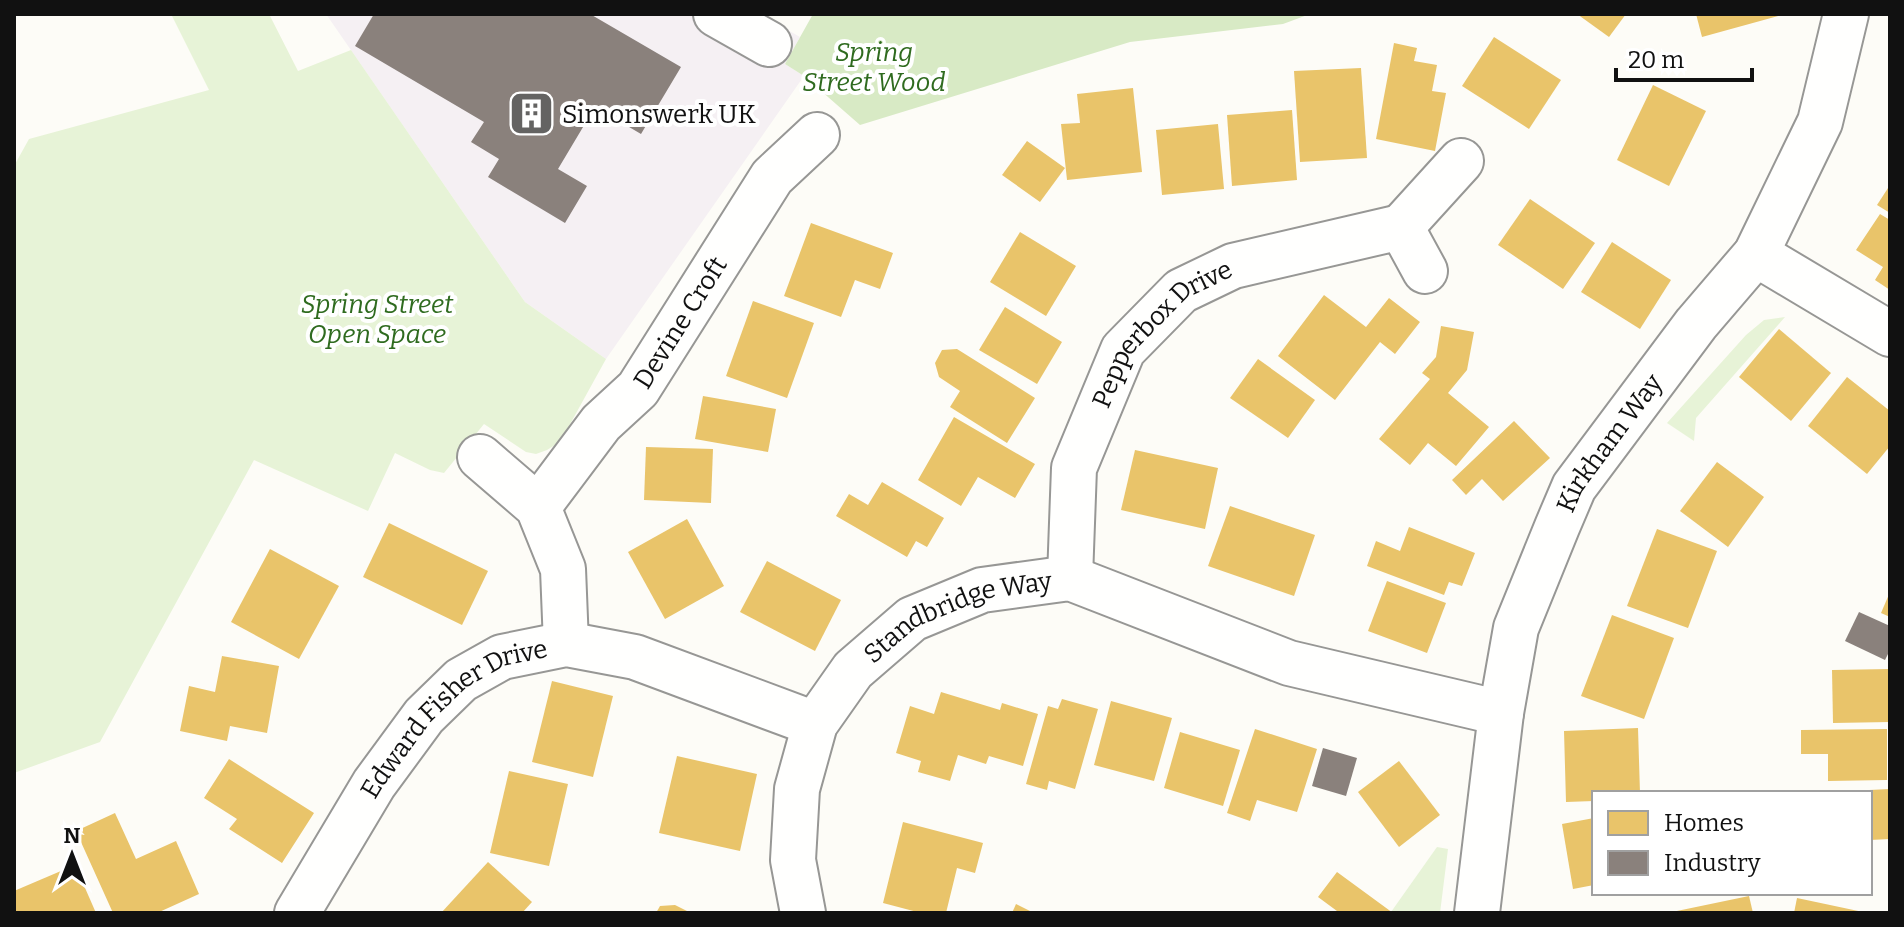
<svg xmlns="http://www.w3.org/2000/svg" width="1904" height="927" viewBox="0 0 1904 927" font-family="Bitter,serif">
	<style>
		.industrial { fill: #f5f0f3 }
		.green { fill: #e7f3d7 }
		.forest { fill: #d8eac5 }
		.homes { fill: #e9c46a }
		.industry { fill: #8a817c }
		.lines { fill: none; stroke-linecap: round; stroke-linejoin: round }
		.minor-casing { stroke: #979795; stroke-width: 48 }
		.minor { stroke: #fffffe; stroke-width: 44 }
		.labels { text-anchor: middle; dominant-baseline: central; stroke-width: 8; stroke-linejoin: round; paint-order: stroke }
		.park-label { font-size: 26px; font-style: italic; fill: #2f6b1f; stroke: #fff }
		.poi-label { font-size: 26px; fill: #111; stroke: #fff; text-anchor: start }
		.street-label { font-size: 26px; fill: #111; stroke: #fff }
	</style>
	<rect width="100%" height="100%" fill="#fdfcf7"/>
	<polygon class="industrial" points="326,14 760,14 800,37 785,64 804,76 606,359 525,302"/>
	<g class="green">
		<polygon points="171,14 269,14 298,71 351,50 525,302 606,359 569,426 555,445 547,450 536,454 526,452 484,424 444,473 430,470 395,453 368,511 254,460 100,742 14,773 14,166 29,139 209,90"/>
		<polygon points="1785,317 1696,418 1694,441 1667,423 1746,335 1764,320"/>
		<polygon points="1437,847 1448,849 1440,913 1393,913 1391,912"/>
	</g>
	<polygon class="forest" points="813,14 1310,14 1283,24 1130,42 860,125 804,76 785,64"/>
	<g class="homes">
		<polygon points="1577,14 1626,14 1609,37"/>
		<polygon points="1696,14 1782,14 1782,15 1702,37"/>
		<polygon points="1494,37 1561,80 1529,129 1462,86"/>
		<polygon points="1394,43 1417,48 1414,61 1437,65 1432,91 1446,93 1435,151 1376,139"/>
		<polygon points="1361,68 1367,158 1300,162 1294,71"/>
		<polygon points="1653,85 1706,111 1669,186 1617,160"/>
		<polygon points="1133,88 1142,172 1067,180 1061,124 1080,123 1077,94"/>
		<polygon points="1292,110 1297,180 1232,186 1227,115"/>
		<polygon points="1218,124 1224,189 1162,195 1156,130"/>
		<polygon points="1027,141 1065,168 1040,202 1002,175"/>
		<polygon points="1890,185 1890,213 1877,205"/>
		<polygon points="1530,199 1595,243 1563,289 1498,245"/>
		<polygon points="1880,214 1890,220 1890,290 1875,280 1883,267 1856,250"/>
		<polygon points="811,223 893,253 880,289 855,280 841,317 784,296"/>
		<polygon points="1020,232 1076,266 1046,316 990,282"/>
		<polygon points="1612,242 1671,280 1640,329 1581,292"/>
		<polygon points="1324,295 1366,327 1389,298 1420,322 1395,354 1380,342 1335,400 1278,356"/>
		<polygon points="753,301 814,323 787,398 726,376"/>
		<polygon points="1005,307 1062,342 1037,384 979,350"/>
		<polygon points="1441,326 1474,332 1467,370 1448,393 1489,427 1456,466 1428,443 1410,465 1379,439 1430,379 1422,373 1436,357"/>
		<polygon points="1779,329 1831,373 1791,421 1739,377"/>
		<polygon points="957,349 1035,398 1007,443 950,407 960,391 939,377 935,363 942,350"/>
		<polygon points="1258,359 1315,400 1288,438 1230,398"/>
		<polygon points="1847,377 1890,411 1890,446 1867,474 1808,426"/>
		<polygon points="703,396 776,409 768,452 695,439"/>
		<polygon points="954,417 1035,464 1015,498 978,477 961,506 918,480"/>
		<polygon points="1514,421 1550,458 1503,501 1482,479 1466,495 1452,480"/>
		<polygon points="646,447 713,449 711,503 644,500"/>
		<polygon points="1135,450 1218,468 1205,529 1121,510"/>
		<polygon points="1717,462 1764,497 1728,547 1680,511"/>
		<polygon points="882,482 944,518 927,547 916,541 907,557 836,516 849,494 868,505"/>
		<polygon points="1230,506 1315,535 1294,596 1208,566"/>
		<polygon points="687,519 724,586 665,619 628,552"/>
		<polygon points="389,523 488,571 462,625 363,577"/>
		<polygon points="1409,527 1475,553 1462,586 1449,582 1444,595 1367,566 1376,541 1400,551"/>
		<polygon points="1657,529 1717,551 1688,628 1627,606"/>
		<polygon points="270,549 339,586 299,659 231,622"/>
		<polygon points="767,561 841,600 815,651 740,612"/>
		<polygon points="1387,581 1446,603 1427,653 1368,631"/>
		<polygon points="1890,592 1890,617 1881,613"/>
		<polygon points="1612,615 1674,638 1644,719 1581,696"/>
		<polygon points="222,656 279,666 267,733 230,726 227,741 180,731 189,686 215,692"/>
		<polygon points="1890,669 1890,722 1833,723 1832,670"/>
		<polygon points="552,681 613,696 593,777 532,762"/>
		<polygon points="941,692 1000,710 1002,703 1038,714 1023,766 989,756 986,764 958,755 950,781 918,772 921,761 896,753 910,706 934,714"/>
		<polygon points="1062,699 1098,709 1075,789 1049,781 1047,790 1026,784 1048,706 1058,709"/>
		<polygon points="1111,701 1172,718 1154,781 1094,765"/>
		<polygon points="1638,728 1640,793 1594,793 1594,801 1566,802 1564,731"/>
		<polygon points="1255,729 1317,749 1297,812 1257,800 1250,821 1227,813"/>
		<polygon points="1887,729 1887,780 1828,781 1828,754 1801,754 1801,730"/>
		<polygon points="1180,732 1240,750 1223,806 1164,788"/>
		<polygon points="677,756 757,774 740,851 659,833"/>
		<polygon points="229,759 314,813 282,863 229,829 237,819 204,798"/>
		<polygon points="1399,761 1440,815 1399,847 1358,792"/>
		<polygon points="509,771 568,784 549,866 490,853"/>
		<polygon points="1890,789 1890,839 1870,840 1870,793 1848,793 1848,791"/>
		<polygon points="115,813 136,859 176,841 199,894 157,913 113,913 76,831"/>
		<polygon points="1594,818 1594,885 1573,889 1562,824"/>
		<polygon points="903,822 983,843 975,873 957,868 946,913 921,913 883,903"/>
		<polygon points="488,862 532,902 522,913 441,913"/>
		<polygon points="75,865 96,913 14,913 14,891"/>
		<polygon points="1337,872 1393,913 1335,913 1337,911 1318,897"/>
		<polygon points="1749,896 1753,913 1673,913 1672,912"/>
		<polygon points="1797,898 1863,912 1863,913 1794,913"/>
		<polygon points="1016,904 1034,913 1012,913"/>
		<polygon points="675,905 691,913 656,913 660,906"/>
	</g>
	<g class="industry">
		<polygon points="374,14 590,14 681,67 641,134 595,107 558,169 587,186 565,223 488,177 499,159 471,142 484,122 355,46"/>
		<polygon points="1859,612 1890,626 1890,650 1885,660 1845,641"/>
		<polygon points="1323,748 1357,758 1346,796 1312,786"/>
	</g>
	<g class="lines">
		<defs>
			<g id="minor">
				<polyline points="716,14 769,44"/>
				<polyline points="1401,227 1461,161"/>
				<polyline points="1756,254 1890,334"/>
				<polyline points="480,457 538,507 563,569 566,644"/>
				<path id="s1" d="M538,507l63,-84 37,-34 134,-212 45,-42"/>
				<path id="s2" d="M1070,578l4,-110 49,-118 58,-59 52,-25 168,-39 24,44"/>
				<path id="s3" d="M297,913l77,-129 50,-68 37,-36 41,-23 64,-13 69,13 180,67"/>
				<path id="s4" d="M803,913l-10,-53 4,-71 18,-65 38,-54 59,-51 70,-29 88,-12 219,85 212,50"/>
				<path id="s5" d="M1477,913l24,-200 15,-85 41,-101 17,-40 122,-163 60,-70 64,-132 26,-108"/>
			</g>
		</defs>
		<use href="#minor" class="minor-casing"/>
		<use href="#minor" class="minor"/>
	</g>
	<defs>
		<symbol id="building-square" viewBox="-11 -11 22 22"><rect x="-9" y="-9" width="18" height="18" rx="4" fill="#646362" stroke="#fff"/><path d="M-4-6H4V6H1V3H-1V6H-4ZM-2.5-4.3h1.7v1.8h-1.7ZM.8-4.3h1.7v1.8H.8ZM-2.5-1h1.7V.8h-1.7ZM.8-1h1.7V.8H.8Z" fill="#fff"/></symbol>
	</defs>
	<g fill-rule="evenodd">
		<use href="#building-square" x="506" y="88" width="51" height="51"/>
	</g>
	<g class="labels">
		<g class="park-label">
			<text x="874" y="52">Spring<tspan x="874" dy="30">Street Wood</tspan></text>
			<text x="377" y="304">Spring Street<tspan x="377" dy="30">Open Space</tspan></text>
		</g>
		<g class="poi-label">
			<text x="562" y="114">Simonswerk UK</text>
		</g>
		<g class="street-label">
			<text stroke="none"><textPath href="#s1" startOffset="234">Devine Croft</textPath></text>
			<text stroke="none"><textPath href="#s2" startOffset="276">Pepperbox Drive</textPath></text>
			<text stroke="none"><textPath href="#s5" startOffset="496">Kirkham Way</textPath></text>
			<text stroke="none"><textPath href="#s4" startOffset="380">Standbridge Way</textPath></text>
			<text stroke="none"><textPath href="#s3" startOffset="258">Edward Fisher Drive</textPath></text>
		</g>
	</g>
	<rect width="1904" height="927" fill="none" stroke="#111111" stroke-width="32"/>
	<rect x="1592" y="791" width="280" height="104" fill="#ffffff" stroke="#a0a0a0" stroke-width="2"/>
	<rect x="1608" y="811" width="40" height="24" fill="#e9c46a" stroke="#a0a0a0" stroke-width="2"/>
	<text x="1664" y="831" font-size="24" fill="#111111">Homes</text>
	<rect x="1608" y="851" width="40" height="24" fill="#8a817c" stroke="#a0a0a0" stroke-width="2"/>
	<text x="1664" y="871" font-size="24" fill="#111111">Industry</text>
	<g transform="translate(72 855)" stroke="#ffffff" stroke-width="6" paint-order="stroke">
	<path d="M0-6L14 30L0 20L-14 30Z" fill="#111111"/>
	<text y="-12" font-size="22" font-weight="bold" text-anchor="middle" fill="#111111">N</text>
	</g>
	<path d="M1616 68v12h136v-12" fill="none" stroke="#111111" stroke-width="4"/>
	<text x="1628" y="68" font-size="24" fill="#111111" stroke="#ffffff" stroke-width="6" paint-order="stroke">20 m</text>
</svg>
